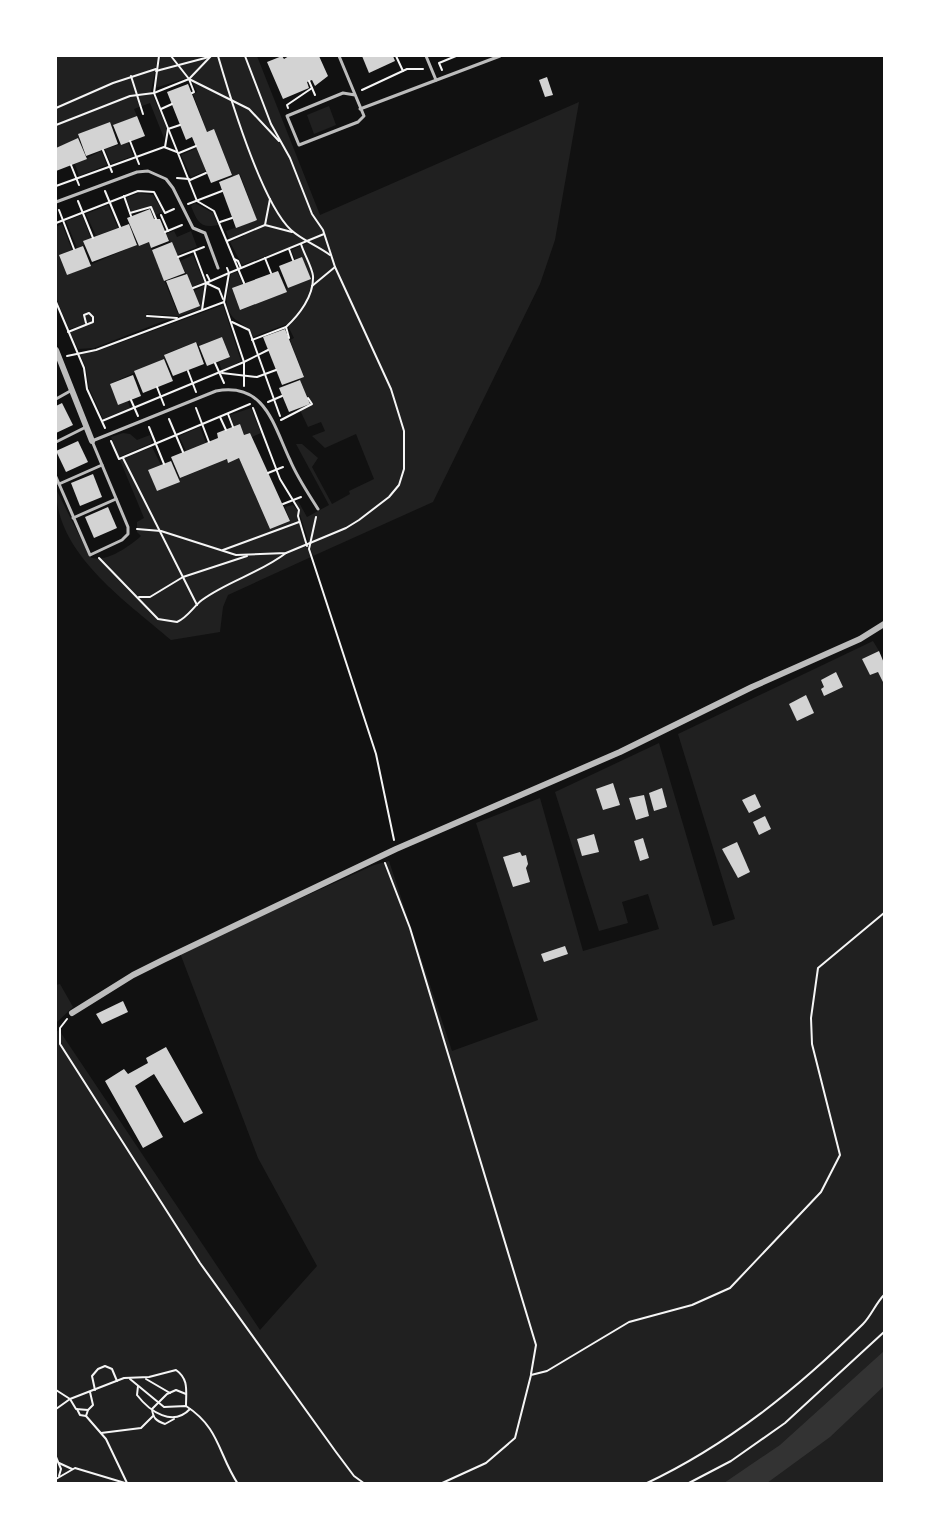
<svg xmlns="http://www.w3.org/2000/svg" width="940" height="1539" viewBox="0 0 940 1539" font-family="Montserrat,sans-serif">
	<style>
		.green { fill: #202020 }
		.water { fill: #333 }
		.building { fill: #d3d3d3 }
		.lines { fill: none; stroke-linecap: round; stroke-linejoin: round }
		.path { stroke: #f5f5f5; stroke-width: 2 }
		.service { stroke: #bcbcbc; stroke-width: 3 }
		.minor { stroke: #bcbcbc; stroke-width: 6 }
	</style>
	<rect width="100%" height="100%" fill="#111"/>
	<g class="green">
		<polygon points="56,56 158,56 151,91 167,129 164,138 150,103 134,109 137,116 112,126 110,122 78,134 80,138 56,148"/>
		<path d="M161,56h96l63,159 259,-113 -24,138 -15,44 -107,218 -120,54 -17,-54 2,-1 9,16 22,-12 -33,-61h6l16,14 -6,9 20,37 18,-10 -1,-3 25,-12 -18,-45 -31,14 -13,-12 13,-5 -4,-9 -13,5 -9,-19 11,-5 -11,-25 5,-2 -14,-36 4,-2 -7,-14 -34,13c-3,-9 -9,-11 -17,-17 -15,-12 -8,-30 -5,-46l6,-2 6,12 -11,4 9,22 45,-18 -1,-3 25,-10 -8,-22 -7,2 -4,-9 17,-7 -1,-2 -65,24 -12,-23 14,-6 -1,-2 -14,5 -3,-8 31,-11 -17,-46 -7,3 -19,-47 -7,2 -14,-38 4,-2 -7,-15 -35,11z"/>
		<polygon points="329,106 336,125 314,134 307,115"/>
		<polygon points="128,142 133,156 111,164 105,149"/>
		<polygon points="197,148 206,171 191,177 181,155"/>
		<polygon points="101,151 107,165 79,176 75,164"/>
		<polygon points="139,193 153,195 163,212 155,215 151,206 132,213 126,198"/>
		<path d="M195,203l18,10 5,12c-18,4 -21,-4 -27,-19z"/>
		<polygon points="108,205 118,228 96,236 86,214"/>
		<polygon points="82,215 91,239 85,245 77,248 66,221"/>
		<polygon points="62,224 72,250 59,255 67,275 138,244 139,246 149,242 178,314 199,306 194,291 204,286 201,309 179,316 146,314 148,318 169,319 94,348 78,349 70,332 80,328 80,326 69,329 56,298 56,227"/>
		<polygon points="174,231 177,237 191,231 197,247 177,255 166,234"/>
		<polygon points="193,255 204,282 192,287 180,261"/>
		<polygon points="223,305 241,361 222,371 219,362 230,357 222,337 199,346 196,342 165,354 166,358 110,384 118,405 128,401 130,408 103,419 89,388 86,368 79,352 95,352"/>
		<polygon points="251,408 261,433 252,437 250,433 244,435 240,424 234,426 230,415"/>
		<polygon points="200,427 206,443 186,451 179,436"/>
		<polygon points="123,433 130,434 137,440 150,435 152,443 119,457 111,437"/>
		<path d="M152,447l9,18 -13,5 9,21 22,-9 -1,-3 49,-20 1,3 11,-4 31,71 20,-8 -5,-14 8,-2 5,6v5l13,41 -83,38 -5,12 -3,25 -49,8c-45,-39 -115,-86 -115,-151l34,68c15,7 40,-11 51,-21l-4,-4v-10l7,-4 -24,-58z"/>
		<polygon points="873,641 879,651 862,659 870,675 878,672 884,681 884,1483 56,1483 56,1032 59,1030 260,1330 317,1266 258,1158 180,953 374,865 389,861 452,1051 538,1020 476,823 540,798 583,951 659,929 648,894 622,902 628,923 599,931 555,792 659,743 713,926 735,919 678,734"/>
		<polygon points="60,984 73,1007 56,1023 56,985"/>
	</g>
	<polygon class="water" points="884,1351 884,1386 830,1437 767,1483 724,1483 780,1445"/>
	<g class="building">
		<polygon points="282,56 284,59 289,56 319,56 328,76 315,86 312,80 307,82 309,88 283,99 267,62"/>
		<polygon points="362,56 393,56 395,61 369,73"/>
		<polygon points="547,77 553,95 545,97 539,80"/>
		<polygon points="188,84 207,132 214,129 232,175 211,183 192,137 186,140 167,92"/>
		<polygon points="137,116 145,136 121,145 113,125"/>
		<polygon points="110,122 118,144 86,156 78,134"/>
		<polygon points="78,138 87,159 56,171 56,148"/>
		<polygon points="239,174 257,220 236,228 219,182"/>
		<polygon points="150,209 154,219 160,219 169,241 151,248 149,242 139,246 127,218"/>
		<polygon points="129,224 137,245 92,262 83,241"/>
		<polygon points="172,242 185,273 164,281 152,250"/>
		<polygon points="83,246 91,266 67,275 59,255"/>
		<polygon points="302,257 311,279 288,288 279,266"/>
		<polygon points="278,271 287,292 240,310 232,288"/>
		<polygon points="187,274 200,306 179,314 166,281"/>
		<polygon points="285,329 304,377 282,385 263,337"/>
		<polygon points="222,337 230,357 207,366 199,346"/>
		<polygon points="196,342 204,364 173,376 164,355"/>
		<polygon points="164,359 173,381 143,393 134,371"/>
		<polygon points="133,375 141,396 118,405 110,384"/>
		<polygon points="300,380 310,404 289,412 279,388"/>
		<polygon points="62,403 73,425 56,433 56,406"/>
		<polygon points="240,424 244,435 250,433 290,521 270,529 239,458 228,463 227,459 180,478 171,457 218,438 217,433"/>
		<polygon points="78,441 88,462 66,472 56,451"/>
		<polygon points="171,461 180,482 157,491 148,470"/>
		<polygon points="93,474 102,497 80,506 71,483"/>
		<polygon points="108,507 117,528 94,538 85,517"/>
		<polygon points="879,651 884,663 884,684 878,672 870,675 862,659"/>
		<polygon points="836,672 843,687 824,696 821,689 824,687 821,680"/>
		<polygon points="806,695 814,713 797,721 789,704"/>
		<polygon points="613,783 620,805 603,810 596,789"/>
		<polygon points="662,788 667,807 654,811 649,793"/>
		<polygon points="755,794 761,807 749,813 742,800"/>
		<polygon points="644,795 649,816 636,820 629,798"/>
		<polygon points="765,816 771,829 759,835 753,822"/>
		<polygon points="594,834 599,852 582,856 577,839"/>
		<polygon points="643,838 649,858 640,861 634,841"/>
		<polygon points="737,842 750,872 738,878 722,849"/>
		<polygon points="520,852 522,856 526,855 528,864 526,868 530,882 513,887 503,857"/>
		<polygon points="565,946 568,954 544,962 541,954"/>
		<polygon points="123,1001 128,1012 102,1024 96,1014"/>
		<polygon points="166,1047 203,1113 184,1123 154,1074 135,1086 163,1137 143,1148 105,1081 124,1069 128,1074 148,1063 146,1058"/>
	</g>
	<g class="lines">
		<g class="path">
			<polyline points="159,56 154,93 197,201 214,211 244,283"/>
			<polyline points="171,56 189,79 249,109 279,141"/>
			<path d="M218,56c12,41 43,146 73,174 11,10 27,16 39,25"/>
			<polyline points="396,56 403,71"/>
			<polyline points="442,70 439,63 456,56"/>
			<polyline points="156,71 209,57"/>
			<polyline points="131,76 143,114"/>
			<polyline points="189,79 211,56"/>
			<polyline points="309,81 315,95"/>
			<polyline points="362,90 407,69 423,69"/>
			<polyline points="56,108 113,83 156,69"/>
			<polyline points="288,108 287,105 312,88"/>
			<polyline points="161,109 172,104"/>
			<polyline points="56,125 130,96 154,93 189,79 194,92 192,93"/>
			<polyline points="130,141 139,164"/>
			<polyline points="165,147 168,129 180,125"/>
			<polyline points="103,150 112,172"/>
			<polyline points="179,153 196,146"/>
			<polyline points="71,165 79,185"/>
			<polyline points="177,178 189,179"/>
			<polyline points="190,180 206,173"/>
			<polyline points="56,186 164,147 177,152"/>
			<polyline points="105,191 120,227"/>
			<polyline points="124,196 131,216"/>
			<polyline points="78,201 93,238"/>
			<polyline points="188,204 222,191"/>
			<polyline points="59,210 74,249"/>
			<polyline points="130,213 151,207 156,219"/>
			<polyline points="161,215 168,231"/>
			<polyline points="220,222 232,218"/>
			<polyline points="56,223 138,191 154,192 165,213 174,209"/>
			<polyline points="265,225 270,199"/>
			<polyline points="165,232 182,225"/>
			<polyline points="227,241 265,225 292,232"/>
			<polyline points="289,249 293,260"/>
			<polyline points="194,251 206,283 229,273 227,268"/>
			<polyline points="178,257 204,247"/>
			<polyline points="265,258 271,273"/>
			<polyline points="234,259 238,261 241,268"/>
			<polyline points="207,275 210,281"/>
			<polyline points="312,286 335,267"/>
			<polyline points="193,288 206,283 219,289 223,299"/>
			<polyline points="56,302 84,368 87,389 105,428"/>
			<polyline points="224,302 229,273 324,234"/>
			<polyline points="202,310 206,283"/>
			<polyline points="147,316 177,318"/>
			<polyline points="232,322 249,330 280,416"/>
			<path d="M286,327c13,-12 28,-31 27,-51 -1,-9 -9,-22 -12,-32"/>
			<polyline points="68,332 93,322 93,317 89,313 84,315 86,323"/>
			<polyline points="252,340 286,327 289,338"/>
			<polyline points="67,356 96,350 224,302 244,362 102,421"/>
			<polyline points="215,363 224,383"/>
			<polyline points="188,371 196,392"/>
			<polyline points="222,373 257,377 276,370"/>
			<polyline points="244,386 244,362 268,350"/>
			<polyline points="157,387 164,405"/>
			<polyline points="131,400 138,416"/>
			<polyline points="268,402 282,396"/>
			<polyline points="196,408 209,442"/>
			<polyline points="253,408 280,479 299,510 298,516 307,546"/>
			<polyline points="228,414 233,427"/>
			<polyline points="220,417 226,430"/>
			<polyline points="169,419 183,452"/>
			<polyline points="281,420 312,404 308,398"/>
			<polyline points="149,427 164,464"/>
			<polyline points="111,441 119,459 250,404"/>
			<polyline points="123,458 197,605"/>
			<polyline points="268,473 283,467"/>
			<polyline points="283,504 301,497"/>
			<polyline points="316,517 309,549 376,754 394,840"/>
			<polyline points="137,529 161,531 236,555 286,553 346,528 359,520 389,497 399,485 404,469 404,431 391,389 335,267 323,230 312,214 290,158 271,124 245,56"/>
			<polyline points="223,550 299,522"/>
			<path d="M99,558l59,61 19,3c11,-5 16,-15 25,-22 26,-19 58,-27 84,-47"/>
			<polyline points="139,597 150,597 183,577 247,556"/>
			<polyline points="385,863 410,928 536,1345 531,1374"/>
			<polyline points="67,1019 60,1028 60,1044 200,1263 336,1452 354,1476 365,1484"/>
			<path d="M130,1379l34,28 22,-1c34,22 32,48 52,78"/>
			<polyline points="146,1379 170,1393"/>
			<path d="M138,1386l-1,9c13,17 36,32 53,14"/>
			<polyline points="56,1390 70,1399 76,1409 88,1410 93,1405 90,1392"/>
			<polyline points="95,1390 92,1376 98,1369 105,1366 112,1369 117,1381"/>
			<path d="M56,1409l14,-10 54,-21 25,-1 27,-7c13,9 10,21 10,36"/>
			<polyline points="77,1409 80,1415 86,1416 88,1410"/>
			<polyline points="86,1416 106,1439 127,1483"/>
			<path d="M174,1419l-9,5c-9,-3 -12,-6 -13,-15l15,-15 9,-4 10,4"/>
			<polyline points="101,1433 141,1428 153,1416"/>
			<polyline points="56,1457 61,1469 59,1476"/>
			<polyline points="59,1463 72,1469"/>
			<polyline points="56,1479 75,1468 125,1483"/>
			<polyline points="440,1484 486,1463 515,1438 531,1375 547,1371 629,1322 692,1305 730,1288 821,1192 840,1155 812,1044 811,1018 818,968 884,913"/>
			<path d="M645,1484c83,-39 153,-96 218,-160 8,-8 13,-21 21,-29"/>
			<polyline points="687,1484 731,1461 785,1423 884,1332"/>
		</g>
		<g class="service">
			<polyline points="339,56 364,116 358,122 299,145 287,116 343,93 355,95"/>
			<polyline points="426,56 436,80"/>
			<polyline points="360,109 500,56"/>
			<polyline points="56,202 137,172 148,171 166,179 173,188 193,228 205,233 218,268"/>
			<polyline points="56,399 72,390"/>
			<polyline points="56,442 86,427"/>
			<path d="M56,477l34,78 32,-15 6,-6v-7l-36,-86 124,-50c49,-9 57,33 74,69 7,17 18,33 28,49"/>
			<polyline points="59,484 102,465"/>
			<polyline points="73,518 116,499"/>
		</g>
		<g class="minor">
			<polyline points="56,350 92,441"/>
			<polyline points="72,1013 133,975 163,960 396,849 620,752 752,687 860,639 884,624"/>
		</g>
	</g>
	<rect width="940" height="1539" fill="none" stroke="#ffffff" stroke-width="114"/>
</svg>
